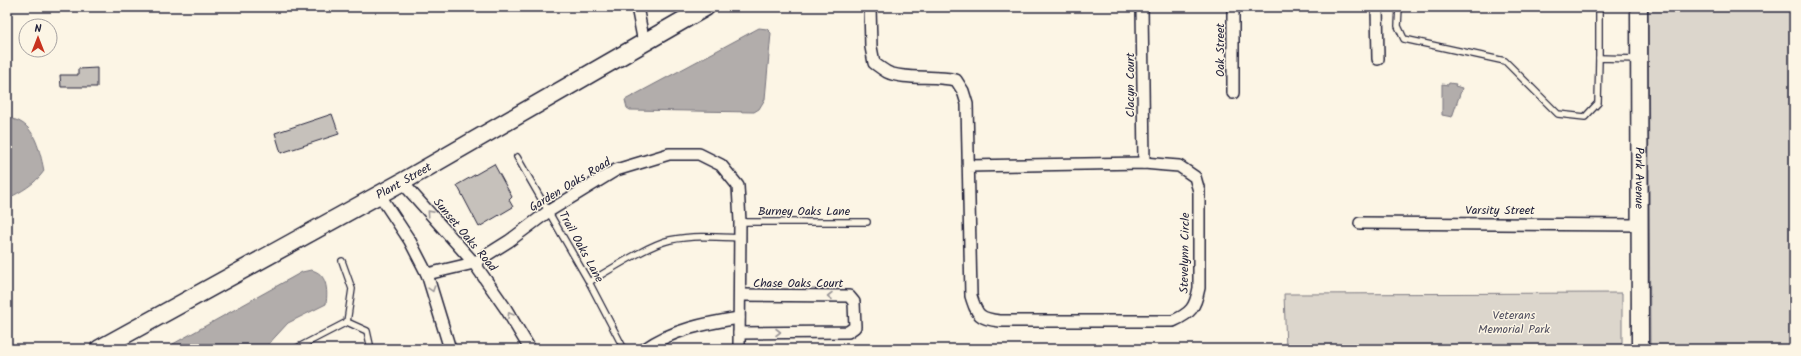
<svg xmlns="http://www.w3.org/2000/svg" width="1801" height="356" viewBox="0 0 1801 356" font-family="Kalam,sans-serif">
	<style>
		.green { fill: #dcd6cc; stroke: #7f7c84 }
		.water { fill: #b2adab; stroke: #78757e }
		.building { fill: #c6c1bb; stroke: #22223b }
		.lines { fill: none; stroke-linecap: round; stroke-linejoin: round }
		.lane-casing { stroke: #22223b; stroke-width: 8 }
		.street-casing { stroke: #22223b; stroke-width: 14 }
		.secondary-casing { stroke: #22223b; stroke-width: 19 }
		.primary-casing { stroke: #22223b; stroke-width: 20 }
		.lane { stroke: #fcf5e5; stroke-width: 5.5 }
		.street { stroke: #fcf5e5; stroke-width: 11 }
		.secondary { stroke: #fcf5e5; stroke-width: 16 }
		.primary { stroke: #fcf5e5; stroke-width: 17 }
		.oneway { stroke: #9a9698 }
		.labels { text-anchor: middle; dominant-baseline: central; stroke-width: 3; stroke-linejoin: round; paint-order: stroke }
		.street-label { font-size: 12px; fill: #22223b; stroke: #fcf5e5 }
		.park-label { font-size: 12px; fill: #504f5f; stroke: #fcf5e5 }
	</style>
	<rect width="100%" height="100%" fill="#fcf5e5"/>
	<filter id="ink" filterUnits="userSpaceOnUse"><feTurbulence type="fractalNoise" baseFrequency=".025" numOctaves="2"/><feDisplacementMap in="SourceGraphic" scale="8" xChannelSelector="R" yChannelSelector="G"/><feConvolveMatrix kernelMatrix="1 2 1 2 8 2 1 2 1" color-interpolation-filters="sRGB"/></filter>
	<g filter="url(#ink)">
		<g class="green">
			<polygon points="1648,7 1794,7 1794,349 1650,349"/>
			<polygon points="1622,293 1622,349 1286,349 1284,294"/>
		</g>
		<g class="water">
			<polygon points="759,28 767,29 771,33 765,99 759,109 754,112 630,110 627,108 625,100"/>
			<polygon points="1449,83 1456,84 1455,86 1462,88 1452,117 1442,115 1442,84 1448,85"/>
			<path d="M7,118c5,1 11,2 15,5 14,8 19,33 22,48 -10,14 -22,20 -37,28z"/>
			<path d="M311,270c16,3 17,20 15,34l-38,19 -24,26h-93l2,-5 129,-72z"/>
		</g>
		<g class="building">
			<polygon points="97,68 97,87 61,87 60,75 78,75 78,69"/>
			<polygon points="332,114 339,134 281,153 275,133"/>
			<polygon points="494,164 512,197 509,200 513,207 479,227 457,185"/>
		</g>
		<g class="lines">
			<defs>
				<g id="lane">
					<polyline points="1399,7 1398,26 1404,39 1505,61 1558,114 1585,117 1598,103 1599,58 1638,59"/>
					<polyline points="1599,58 1599,7"/>
					<polyline points="517,157 589,282 624,349"/>
					<polyline points="740,222 867,222"/>
					<polyline points="342,261 352,289 347,322"/>
					<path d="M589,282c21,-12 59,-37 81,-42 24,-5 47,-3 70,-2"/>
					<polyline points="295,349 347,322 367,331 371,349"/>
				</g>
				<g id="street">
					<polyline points="637,7 644,43"/>
					<path d="M870,7l1,40 3,16c4,3 8,6 13,9 16,8 48,3 69,8l7,11 4,13 4,192c6,19 8,23 29,25h173c18,-8 22,-13 26,-33v-97l-4,-14 -16,-11 -13,-1 -22,-2 -176,3"/>
					<polyline points="1142,7 1144,163"/>
					<polyline points="1233,7 1233,93"/>
					<polyline points="1377,7 1378,59"/>
					<polyline points="402,182 474,263 506,309 530,349"/>
					<polyline points="379,194 410,241 427,274 450,349"/>
					<polyline points="1360,223 1640,225"/>
					<polyline points="427,274 474,263 509,241 549,211 616,170 669,154 699,154 721,165 738,186 740,222 739,349"/>
					<polyline points="739,333 848,332 855,327 854,302 849,296 740,295"/>
					<path d="M645,349c26,-19 62,-26 94,-31"/>
				</g>
				<g id="secondary">
					<path id="s1" d="M1639,7l1,342"/>
				</g>
				<g id="primary">
					<path id="s2" d="M99,349l303,-167 304,-175"/>
				</g>
			</defs>
			<use href="#lane" class="lane-casing"/>
			<use href="#street" class="street-casing"/>
			<use href="#secondary" class="secondary-casing"/>
			<use href="#primary" class="primary-casing"/>
			<use href="#lane" class="lane"/>
			<use href="#street" class="street"/>
			<use href="#secondary" class="secondary"/>
			<use href="#primary" class="primary"/>
		</g>
		<defs><path id="oneway-chevron" d="M-2-3.5L2.5 0L-2 3.5" fill="none" stroke-width="1.6" stroke-linecap="round" stroke-linejoin="round"/></defs>
		<g class="oneway">
			<use href="#oneway-chevron" transform="translate(430 213) rotate(-132)"/>
			<use href="#oneway-chevron" transform="translate(432 289) rotate(72)"/>
			<use href="#oneway-chevron" transform="translate(830 296) rotate(-180)"/>
			<use href="#oneway-chevron" transform="translate(510 315) rotate(-121)"/>
			<use href="#oneway-chevron" transform="translate(778 332)"/>
		</g>
	</g>
	<g class="labels">
		<g class="street-label">
			<text transform="translate(1220 50) rotate(-90)">Oak Street</text>
			<text transform="translate(1130 85) rotate(-90)">Clacyn Court</text>
			<text stroke="none"><textPath href="#s1" startOffset="171">Park Avenue</textPath></text>
			<text stroke="none"><textPath href="#s2" startOffset="348">Plant Street</textPath></text>
			<text transform="translate(570 185) rotate(-31)">Garden Oaks Road</text>
			<text x="1500" y="210">Varsity Street</text>
			<text x="804" y="211">Burney Oaks Lane</text>
			<text transform="translate(465 235) rotate(50)">Sunset Oaks Road</text>
			<text transform="translate(581 247) rotate(61)">Trail Oaks Lane</text>
			<text transform="translate(1185 253) rotate(-89)">Stevelynn Circle</text>
			<text x="798" y="283">Chase Oaks Court</text>
		</g>
		<g class="park-label">
			<text x="1514" y="315">Veterans<tspan x="1514" dy="14">Memorial Park</tspan></text>
		</g>
	</g>
	<rect width="1801" height="356" fill="none" stroke="#fcf5e5" stroke-width="24"/>
	<rect x="12" y="12" width="1777" height="332" fill="none" stroke="#22223b" stroke-width="1.5" filter="url(#ink)"/>
	<g transform="translate(38 38)"><circle r="19" fill="#fcf5e5" stroke="#a5a1a1"/>
	<path d="M0-3L7 15L0 10L-7 15Z" fill="#c8321e"/>
	<text y="-6" font-size="11" font-weight="bold" text-anchor="middle" fill="#22223b">N</text>
	</g>
</svg>
